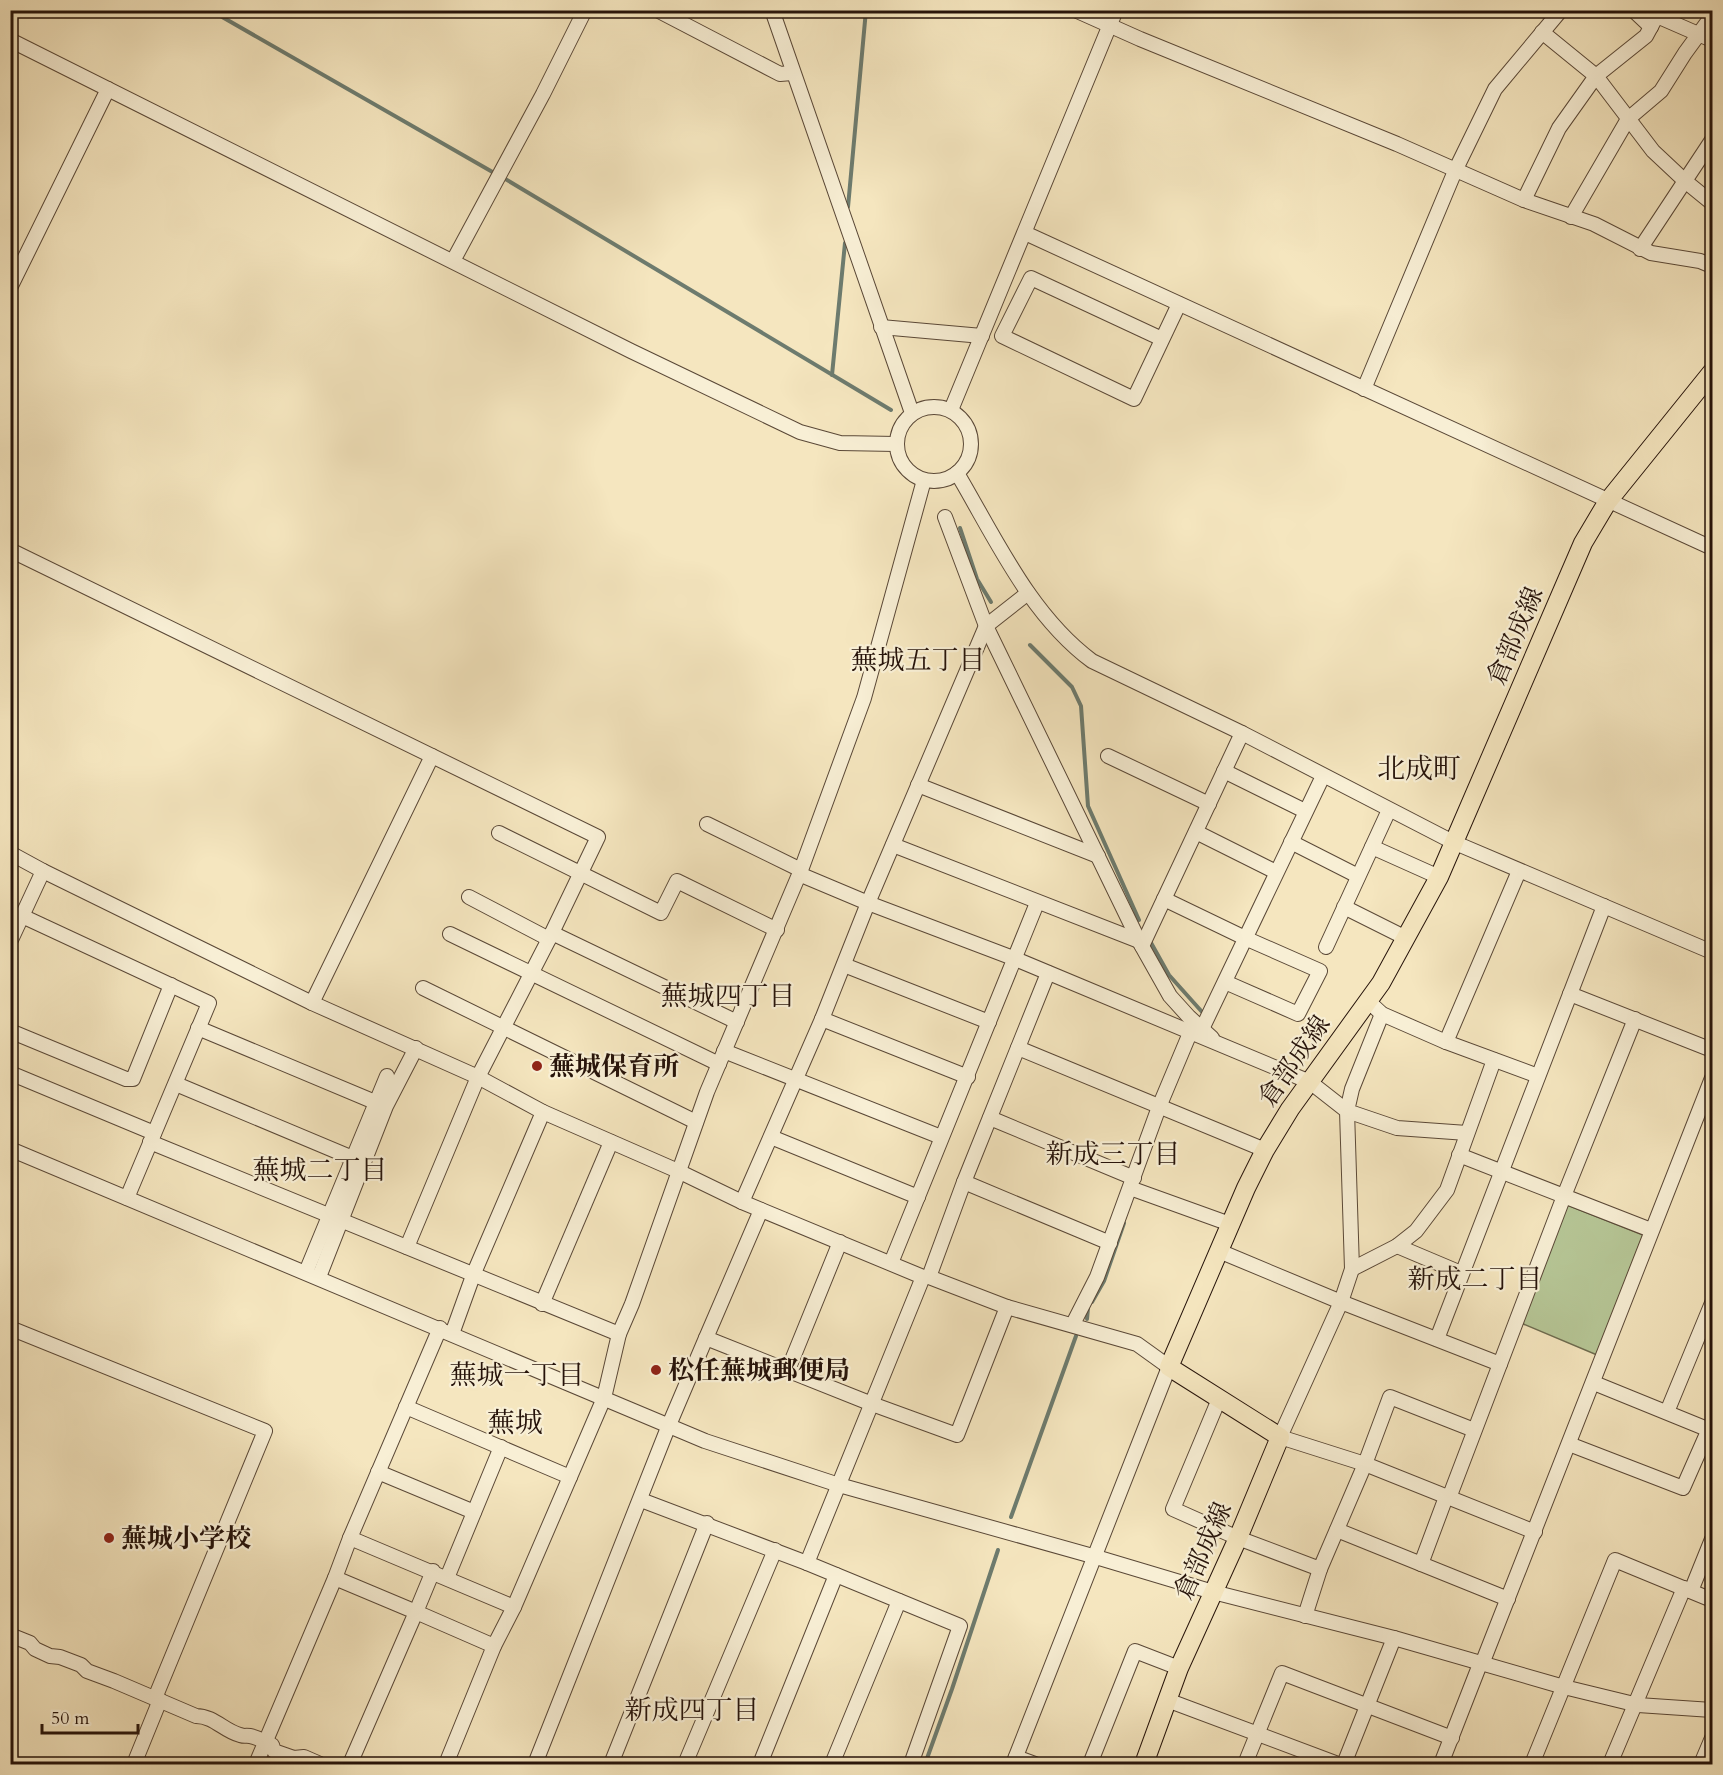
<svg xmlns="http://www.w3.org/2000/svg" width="1723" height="1775" viewBox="0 0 1723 1775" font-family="Cardo,'Noto Serif JP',serif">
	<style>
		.green { fill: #b6c696; stroke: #6e6c50; stroke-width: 1.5 }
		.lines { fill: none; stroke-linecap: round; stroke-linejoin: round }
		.stream { stroke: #6d7b6e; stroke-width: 4 }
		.minor-casing { stroke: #5a4837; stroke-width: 16 }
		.major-casing { stroke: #26130a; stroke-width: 20 }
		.minor { stroke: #f8efd5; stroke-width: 14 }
		.major { stroke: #f5e6bf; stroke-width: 18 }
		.poi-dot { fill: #8f2418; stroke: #f8efd5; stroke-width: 2 }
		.labels { text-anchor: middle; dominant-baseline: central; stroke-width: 4.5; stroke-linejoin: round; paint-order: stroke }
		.street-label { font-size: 26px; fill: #26130a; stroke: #f8efd5 }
		.poi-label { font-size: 26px; font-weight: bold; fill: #26130a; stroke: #f8efd5; text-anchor: start }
		.neighbourhood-label { font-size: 27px; fill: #26130a; stroke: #f8efd5 }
		.quarter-label { font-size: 28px; fill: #26130a; stroke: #f8efd5 }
	</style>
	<rect width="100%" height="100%" fill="#f5e6bf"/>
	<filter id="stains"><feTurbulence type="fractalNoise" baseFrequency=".00333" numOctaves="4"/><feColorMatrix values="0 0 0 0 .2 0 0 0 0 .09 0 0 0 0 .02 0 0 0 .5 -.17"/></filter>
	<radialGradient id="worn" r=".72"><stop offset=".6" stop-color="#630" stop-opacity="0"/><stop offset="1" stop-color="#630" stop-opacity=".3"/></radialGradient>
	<polygon class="green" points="1567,1205 1643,1235 1597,1355 1521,1323"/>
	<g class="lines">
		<g class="stream">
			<polyline points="210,10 496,174"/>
			<polyline points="502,177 891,410"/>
			<polyline points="848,207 866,10"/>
			<polyline points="832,375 845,243"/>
			<polyline points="960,528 977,579 991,602"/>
			<polyline points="1030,645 1072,687 1081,706 1088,806 1139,920"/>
			<polyline points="1150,941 1169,975 1203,1013 1203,1014"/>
			<polyline points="1092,1302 1104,1281 1124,1223"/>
			<polyline points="1087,1319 1088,1308"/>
			<polyline points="1011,1517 1076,1336"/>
			<polyline points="925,1764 952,1689 998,1550"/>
		</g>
		<defs>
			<g id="minor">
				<polyline points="657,10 780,74 792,73"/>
				<polyline points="772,10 912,413"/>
				<polyline points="1075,10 1140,39 1397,144 1524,200 1594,224 1651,253 1700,261 1712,266"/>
				<polyline points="1633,10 1651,27"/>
				<polyline points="1657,16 1712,40"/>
				<polyline points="1542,32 1596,76 1653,151 1685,181 1712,203"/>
				<polyline points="10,40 631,351 800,432 840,443 896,444"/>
				<polyline points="1524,200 1559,128 1596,76 1646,36 1660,10"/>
				<polyline points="1571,217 1628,119 1661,91 1685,53 1712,16"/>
				<polyline points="1025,233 1712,548"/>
				<polyline points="1640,249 1712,140"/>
				<polyline points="453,261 543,94 585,10"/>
				<polyline points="10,288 108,89"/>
				<polyline points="881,327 982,336"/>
				<polyline points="1162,339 1031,278 1002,336 1134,399 1179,304"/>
				<polyline points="1364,389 1455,171 1495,89 1561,10"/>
				<circle cx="934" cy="444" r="37"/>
				<polyline points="951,410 1116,10"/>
				<path d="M957,473c39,66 73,142 135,188l150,72 211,109 259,110"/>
				<polyline points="945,517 986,626 1139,941 1170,996 1189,1017 1212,1038"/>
				<polyline points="10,550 598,837 549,939 478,1077 407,1247"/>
				<polyline points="1108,756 1209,804"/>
				<polyline points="1224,771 1305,811"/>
				<polyline points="918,785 1098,856"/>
				<polyline points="707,824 801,870"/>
				<polyline points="1196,832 1276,872"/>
				<polyline points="499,833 661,913 677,881 777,930"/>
				<polyline points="1291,842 1358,876"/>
				<polyline points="893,845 1139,941"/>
				<polyline points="1372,847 1439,877"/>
				<polyline points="10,853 43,871 312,1003 478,1077 543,1112 678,1171 742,1202 923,1277 929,1277 1007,1307 1137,1344 1169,1367 1013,1764"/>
				<polyline points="799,874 868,903 1013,958 1310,1082 1347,1111 1352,1269 1341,1302 1280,1437 1365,1464 1535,1532"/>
				<polyline points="469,897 549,939"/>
				<polyline points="1164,899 1245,938 1320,971 1298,1014 1225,982"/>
				<polyline points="1344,907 1406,938"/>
				<polyline points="22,916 209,1003 127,1198"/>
				<polyline points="552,933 737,1022"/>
				<polyline points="450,934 719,1064"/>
				<polyline points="10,942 43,871"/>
				<polyline points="1142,946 1242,733"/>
				<polyline points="1326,947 1389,810"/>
				<polyline points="844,965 989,1022"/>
				<polyline points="423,988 696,1122"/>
				<polyline points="1570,994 1712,1050"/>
				<polyline points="1368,1001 1382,1014 1446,1042 1538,1076"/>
				<polyline points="312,1003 432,756"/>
				<polyline points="1382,1014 1352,1089 1347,1111 1397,1128 1467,1133"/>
				<polyline points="822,1019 968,1077"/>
				<polyline points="198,1028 382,1105"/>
				<polyline points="1202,1029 1323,776"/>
				<polyline points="10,1031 126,1079 133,1079 171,985"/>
				<polyline points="1446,1042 1519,871"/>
				<polyline points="1018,1048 1265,1150"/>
				<polyline points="724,1051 941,1137"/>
				<polyline points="10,1073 154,1133"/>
				<polyline points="176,1084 362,1162"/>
				<polyline points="990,1118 1134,1178"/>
				<polyline points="771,1137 918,1197"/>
				<polyline points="150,1142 619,1334"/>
				<polyline points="10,1149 705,1441 839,1485 1096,1557 1213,1592 1394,1638 1564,1687 1638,1705 1712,1710"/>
				<polyline points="1459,1155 1651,1230"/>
				<polyline points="964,1182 1110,1243"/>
				<polyline points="1130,1188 1230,1224"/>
				<polyline points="742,1202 822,1019 868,903 986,626 1028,593"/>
				<polyline points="761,1210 706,1338 872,1404 957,1435 1007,1307"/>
				<polyline points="1397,1246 1461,1273"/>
				<polyline points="1219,1251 1341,1302 1500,1364"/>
				<polyline points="891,1263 1037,903"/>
				<polyline points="1352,1269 1397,1246 1416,1231 1447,1190 1494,1060"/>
				<polyline points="306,1272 387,1076"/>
				<polyline points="319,1277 386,1106 416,1048"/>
				<polyline points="929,1277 964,1182 1048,973"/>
				<polyline points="542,1304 611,1142"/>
				<polyline points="1073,1324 1097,1277 1159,1107 1190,1033"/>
				<polyline points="10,1328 265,1431 155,1698"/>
				<polyline points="440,1328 350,1538 514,1607"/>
				<polyline points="452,1334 474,1273 543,1112"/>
				<polyline points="1437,1339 1604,906"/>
				<polyline points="788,1370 840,1242"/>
				<polyline points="1594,1383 1712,1431"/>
				<polyline points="1219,1399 1173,1509 1238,1538 1320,1569 1365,1464 1390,1397 1474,1430"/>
				<polyline points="406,1407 570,1477"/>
				<polyline points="1667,1412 1712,1303"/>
				<polyline points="1569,1444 1683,1488 1709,1429"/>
				<polyline points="378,1472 474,1512"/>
				<polyline points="1449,1498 1564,1196 1635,1019"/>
				<polyline points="641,1500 807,1563 960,1626 911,1764"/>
				<polyline points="1337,1530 1508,1599"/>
				<polyline points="807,1563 923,1277"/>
				<polyline points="1421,1564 1446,1497"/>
				<polyline points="433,1571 416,1612 494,1646"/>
				<polyline points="335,1578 350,1538"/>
				<polyline points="447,1578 501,1447"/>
				<polyline points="1691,1591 1712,1539"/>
				<polyline points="1305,1616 1320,1569"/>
				<path d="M10,1635l20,8 5,6 15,7 10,1 21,8 6,6 27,10 82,35c18,0 28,15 44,19 7,2 3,0 10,1 7,1 15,6 22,9l2,6 20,7 10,-1 16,7"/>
				<polyline points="1482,1664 1712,1078"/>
				<polyline points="1167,1700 1338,1764"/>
				<polyline points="1016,1757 1035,1764"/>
				<polyline points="134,1764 160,1700"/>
				<polyline points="256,1764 335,1578 416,1612 350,1764"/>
				<polyline points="446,1764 494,1646 514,1607 604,1398 619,1334 632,1304 707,1092 801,870 864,698 924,480"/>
				<polyline points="535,1764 669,1425 706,1338"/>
				<polyline points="611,1764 707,1523"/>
				<polyline points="685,1764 775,1550"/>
				<polyline points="760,1764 836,1575"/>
				<polyline points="832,1764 899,1601"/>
				<polyline points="1090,1764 1135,1651 1179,1668"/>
				<polyline points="1245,1764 1282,1673 1452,1738"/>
				<polyline points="1344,1764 1394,1638"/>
				<polyline points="1441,1764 1480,1664"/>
				<polyline points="1532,1764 1615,1560 1712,1600"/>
				<polyline points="1610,1764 1684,1588"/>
				<polyline points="1701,1764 1712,1738"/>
			</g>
			<polyline id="major" points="1144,1764 1179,1668 1238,1538 1280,1437 1169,1367 1246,1188 1265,1150 1290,1109 1381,983 1439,877 1583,543 1608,501 1712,372"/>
		</defs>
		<use href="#minor" class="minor-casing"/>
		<use href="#major" class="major-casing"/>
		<use href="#minor" class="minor"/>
		<use href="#major" class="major"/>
	</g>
	<g class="poi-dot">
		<circle cx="537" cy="1066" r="6"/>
		<circle cx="656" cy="1370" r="6"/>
		<circle cx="109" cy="1538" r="6"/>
	</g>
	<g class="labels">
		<g class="street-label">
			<text transform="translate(1515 636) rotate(-67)">倉部成線</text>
			<text transform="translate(1294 1061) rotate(-55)">倉部成線</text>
			<text transform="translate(1203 1551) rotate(-66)">倉部成線</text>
		</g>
		<g class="poi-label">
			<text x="549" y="1066">蕪城保育所</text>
			<text x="668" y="1370">松任蕪城郵便局</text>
			<text x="121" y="1538">蕪城小学校</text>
		</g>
		<g class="neighbourhood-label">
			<text x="918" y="660">蕪城五丁目</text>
			<text x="728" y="996">蕪城四丁目</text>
			<text x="1113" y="1154">新成三丁目</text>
			<text x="320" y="1170">蕪城二丁目</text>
			<text x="1475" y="1279">新成二丁目</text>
			<text x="517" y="1375">蕪城一丁目</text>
			<text x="692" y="1710">新成四丁目</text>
		</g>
		<g class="quarter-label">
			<text x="1419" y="769">北成町</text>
			<text x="515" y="1423">蕪城</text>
		</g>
	</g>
	<rect width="1723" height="1775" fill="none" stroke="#f5e6bf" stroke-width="36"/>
	<rect x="12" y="12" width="1699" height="1751" fill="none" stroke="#26130a" stroke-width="3"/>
	<rect x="18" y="18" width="1687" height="1739" fill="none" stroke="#26130a" stroke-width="1.5"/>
	<path d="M42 1724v9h96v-9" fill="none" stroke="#26130a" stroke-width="3"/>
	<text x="51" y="1724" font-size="18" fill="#26130a" stroke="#f8efd5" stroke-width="4.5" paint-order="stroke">50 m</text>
	<rect width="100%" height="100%" filter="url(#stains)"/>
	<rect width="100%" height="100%" fill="url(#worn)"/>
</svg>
